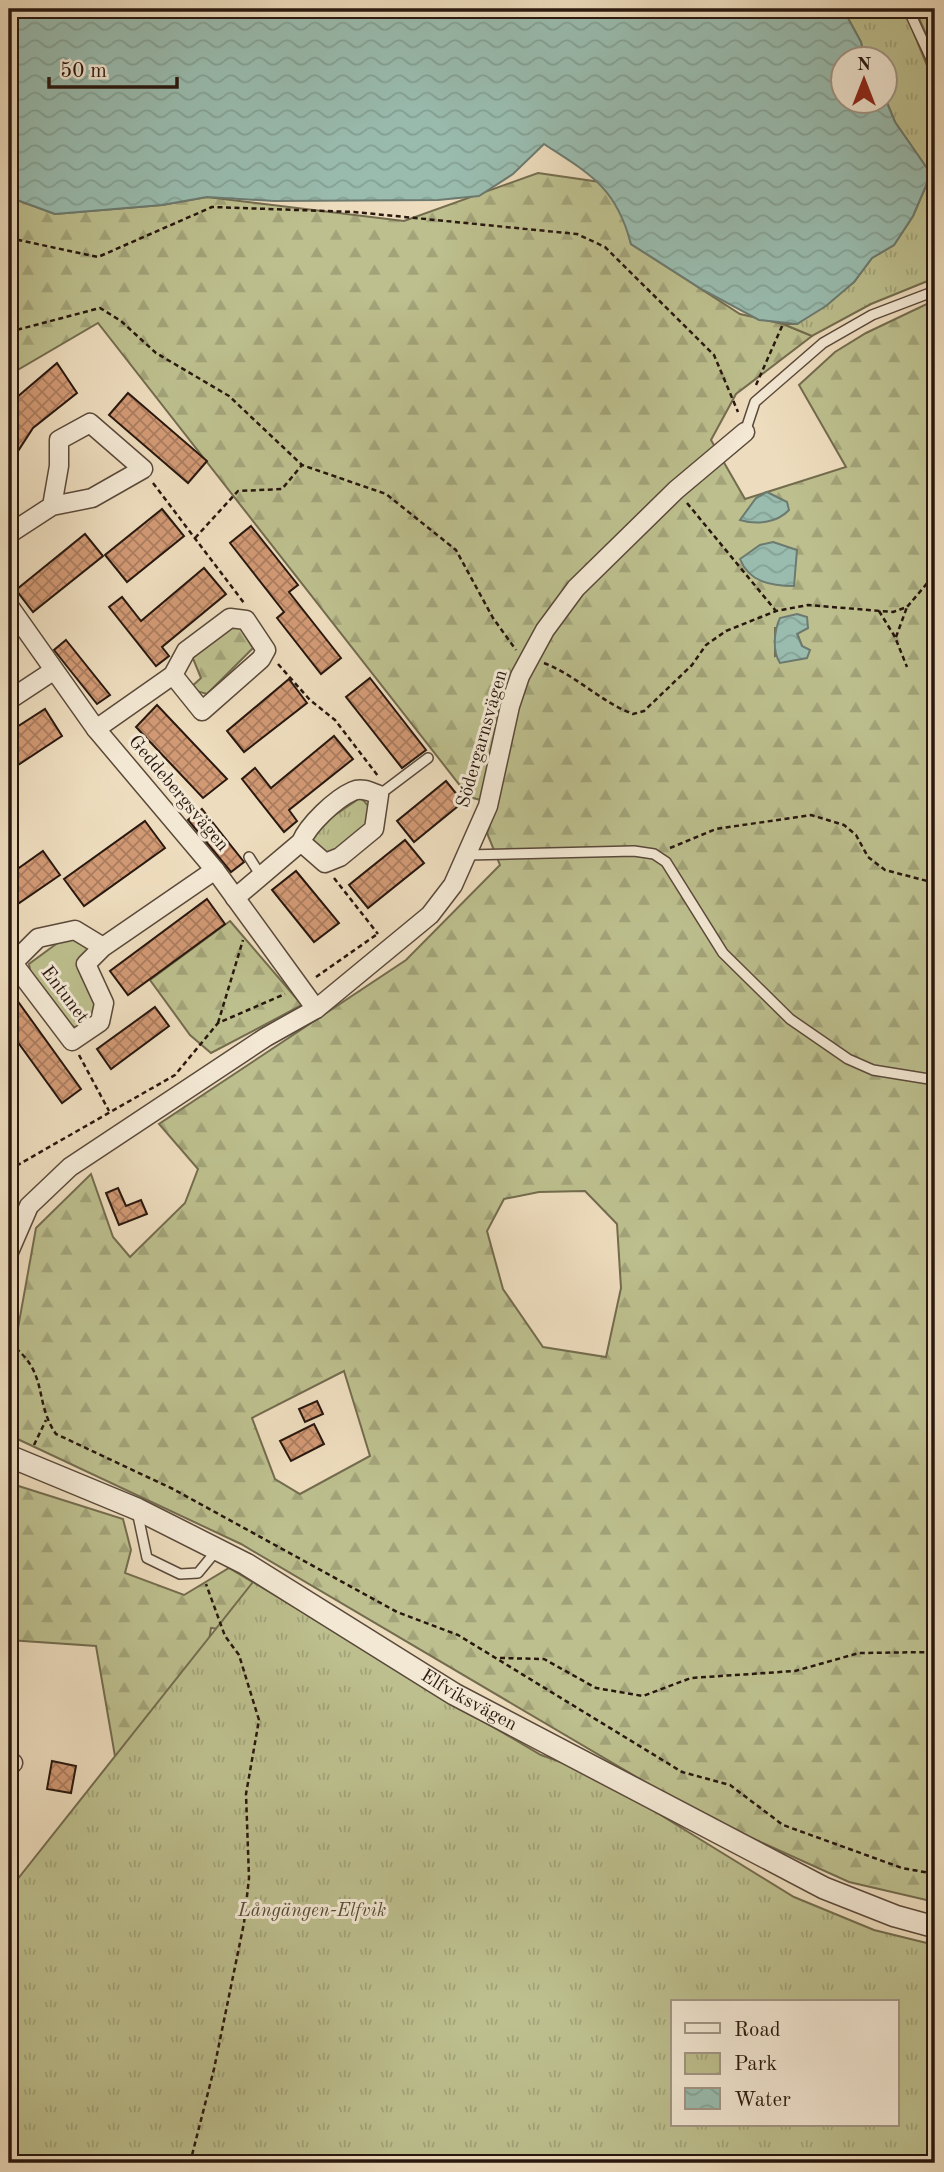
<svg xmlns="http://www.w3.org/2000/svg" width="944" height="2172" viewBox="0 0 944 2172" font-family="'Old Standard TT',serif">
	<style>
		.green { fill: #bdbf8e; stroke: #736c4e; stroke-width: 2 }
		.forest { fill: url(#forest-firs); stroke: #736c4e; stroke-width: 2; fill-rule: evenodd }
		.park { fill: url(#park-tufts); stroke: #736c4e; stroke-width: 2; fill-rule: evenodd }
		.water { fill: url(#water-waves); stroke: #6c7a6f; stroke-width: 2 }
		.building { fill: url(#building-cross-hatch); stroke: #29180f; stroke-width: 2 }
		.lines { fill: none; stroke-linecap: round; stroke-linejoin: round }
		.service-casing { stroke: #5a493a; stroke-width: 12 }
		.minor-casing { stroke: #5a493a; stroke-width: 21 }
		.tertiary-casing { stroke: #5a493a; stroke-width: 24 }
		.path { stroke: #29180f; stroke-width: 2.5; stroke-dasharray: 5 3.5; stroke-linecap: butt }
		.service { stroke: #f3e8d4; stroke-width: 9 }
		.minor { stroke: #f3e8d4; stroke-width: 18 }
		.tertiary { stroke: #f3e8d4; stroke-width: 21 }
		.labels { text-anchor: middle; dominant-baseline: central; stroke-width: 6; stroke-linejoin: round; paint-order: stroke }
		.street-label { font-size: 19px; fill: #29180f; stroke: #f3e8d4 }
		.park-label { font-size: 19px; font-style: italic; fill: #554a35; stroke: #f3e8d4 }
	</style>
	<defs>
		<pattern id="forest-firs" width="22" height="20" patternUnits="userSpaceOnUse" patternTransform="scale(1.75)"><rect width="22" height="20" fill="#bdbf8e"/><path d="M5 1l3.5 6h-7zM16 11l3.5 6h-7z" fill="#a2a379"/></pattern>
		<pattern id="park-tufts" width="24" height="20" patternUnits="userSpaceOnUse" patternTransform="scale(1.75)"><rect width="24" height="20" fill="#bdbf8e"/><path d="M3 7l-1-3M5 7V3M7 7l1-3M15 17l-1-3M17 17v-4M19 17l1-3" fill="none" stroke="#a2a379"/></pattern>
		<pattern id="water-waves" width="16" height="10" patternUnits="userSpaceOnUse" patternTransform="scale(1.75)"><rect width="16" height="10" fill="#99bcaf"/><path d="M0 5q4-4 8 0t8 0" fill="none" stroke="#84a195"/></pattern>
		<pattern id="building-cross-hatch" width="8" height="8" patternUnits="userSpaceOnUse" patternTransform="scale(1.75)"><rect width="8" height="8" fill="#d19974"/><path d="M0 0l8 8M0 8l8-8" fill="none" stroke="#aa7c5e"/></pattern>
	</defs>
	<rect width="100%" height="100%" fill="#eddcbd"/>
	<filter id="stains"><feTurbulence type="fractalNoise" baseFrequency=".00286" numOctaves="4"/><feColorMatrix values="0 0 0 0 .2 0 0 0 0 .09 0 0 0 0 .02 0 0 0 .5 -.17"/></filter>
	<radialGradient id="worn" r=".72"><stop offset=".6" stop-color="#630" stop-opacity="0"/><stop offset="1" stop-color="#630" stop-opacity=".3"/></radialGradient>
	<polygon class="green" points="67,936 89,944 81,975 96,999 98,1010 88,1022 76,1028 69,1024 31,975 29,964"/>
	<g class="forest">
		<path d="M538,173l62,9 23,32 8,30 109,70 43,10 29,12 -76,58 -25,46 34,59 101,-32 -47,-82 36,-33 31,-19 69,-33v1602l-86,-20 -148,-67 -460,-271 -232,-109v-57l27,-150 55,-54 22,63 17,20 55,-54 13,-34 -39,-45 247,-164 94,-95 -13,-32 10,-29 -28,-7 -371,-474 -89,52v-178l46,17 107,-9 45,-8 197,24zM775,628h33l-11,5 5,13 -27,10zM585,1191l32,33 4,64 -15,69 -63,-10 -40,-58 -16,-58 17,-32 35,-7zM344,1371l26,85 -70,38 -25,-15 -23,-61z"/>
		<polygon points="236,621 253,648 207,694 189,689 201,678 192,656"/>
		<polygon points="230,921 302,1005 211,1053 190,1035 150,980"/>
		<polygon points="9,1483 123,1519 131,1550 125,1573 184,1595 229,1568 456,1703 287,1639 211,1628 204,1673 121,1791 96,1646 9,1640"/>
	</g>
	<g class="park">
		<polygon points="843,9 904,9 935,85 935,174 932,175 935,180 935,278 871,304 812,336 783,324 797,324 854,282 872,258 894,245 913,216 931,174 895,122 885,98 884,60 864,59 861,42"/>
		<polygon points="915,9 935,9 935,55"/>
		<path d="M360,798c28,18 -10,54 -29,56 -6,1 -10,-3 -15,-6l-4,-12 4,-8z"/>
		<path d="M253,1582l220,133 68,40 45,16 47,27 161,99 80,33 61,15v218h-926v-273zM673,2002h224v123h-224z"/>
	</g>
	<g class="water">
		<path d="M9,9h834l18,33 3,17 -22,1v42h42l1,-4 10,24 36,52 -18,42 -19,29 -22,13 -18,24 -28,24 -29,18 -38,-4 -56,-30 -72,-46c-15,-57 -41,-70 -87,-100l-31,30 -34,22 -41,4 -164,1 -67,-4 -45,8 -107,9 -46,-17z"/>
		<path d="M767,492l20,10 2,8c-12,13 -33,15 -49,10l16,-22z"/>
		<path d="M773,542l24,8 -3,36c-23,0 -45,-4 -54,-27l20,-14z"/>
		<path d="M797,614l10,3 1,11 -11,6 5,12 8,4 -3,8 -27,5c-8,-12 -6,-32 0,-45z"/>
	</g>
	<g class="building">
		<polygon points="57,363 77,393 33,428 9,465 9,404"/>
		<polygon points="128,393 207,461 188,483 109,415"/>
		<polygon points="162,509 184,536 127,582 105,555"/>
		<polygon points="251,526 298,585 289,592 341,658 321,674 277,618 284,612 230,543"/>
		<polygon points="85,534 103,556 33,612 16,590"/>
		<polygon points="204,568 226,594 162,647 169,656 156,666 109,607 122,597 141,621"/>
		<polygon points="66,640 110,695 97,704 54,650"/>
		<polygon points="370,678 426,750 402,768 346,697"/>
		<polygon points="289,679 307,703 244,752 227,731"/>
		<polygon points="157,705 227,779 203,798 136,727"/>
		<polygon points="45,709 62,736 9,771 9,732"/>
		<polygon points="334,736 353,759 289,810 297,821 284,832 242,779 255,768 271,788"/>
		<polygon points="446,781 463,802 414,842 397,821"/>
		<polygon points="202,809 244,862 231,872 188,820"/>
		<polygon points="145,821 165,848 84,906 64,879"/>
		<polygon points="405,840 424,863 368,908 349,885"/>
		<polygon points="43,851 60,875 9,910 9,875"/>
		<polygon points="296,871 339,923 314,942 272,890"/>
		<polygon points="207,899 225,924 128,995 110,971"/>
		<polygon points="9,989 81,1089 62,1103 9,1030"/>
		<polygon points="155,1007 169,1026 111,1069 97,1049"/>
		<polygon points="118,1188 126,1206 141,1200 147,1214 119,1225 106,1193"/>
		<polygon points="317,1401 323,1414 305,1422 299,1409"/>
		<polygon points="314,1424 324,1444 291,1461 280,1441"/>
		<polygon points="52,1761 76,1766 71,1793 47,1789"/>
	</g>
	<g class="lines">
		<defs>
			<g id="service">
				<polyline points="908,9 935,67"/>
				<polyline points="745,432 755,402 823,343 872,315 935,291"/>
				<polyline points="379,795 428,758"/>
				<polyline points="467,855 634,851 654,854 666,862 723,953 790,1019 848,1059 873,1070 935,1080"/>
				<polyline points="249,857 261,876"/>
				<polyline points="137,1511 147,1558 180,1574 198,1573 217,1550"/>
			</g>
			<g id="minor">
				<polyline points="9,534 52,506 92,498 143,469 90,423 59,440 59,466 52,506"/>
				<polyline points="9,606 96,729 215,870 316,1009"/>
				<polyline points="9,700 53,671"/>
				<polyline points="96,729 173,675 186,651 230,618 246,620 266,650 261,659 202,711 173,675"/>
				<path d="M235,898l66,-56 24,21 15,-6 34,-28 5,-34c-8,-3 -17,-8 -26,-4 -18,8 -45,34 -52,51"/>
				<polyline points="103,947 86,964 104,1003 100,1022 72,1041 13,963 38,938 75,930 103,947 215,870"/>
				<polyline points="9,1252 29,1206 70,1167 266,1037 316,1009 430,915 453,885 488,806 510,706 520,676 545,630 576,588 676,490 745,432"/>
				<polyline points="9,1766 13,1763"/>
			</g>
			<g id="tertiary">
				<path id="s1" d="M9,1456l128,53 109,55 208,130 370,194 71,28 40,11"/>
			</g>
		</defs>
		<use href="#service" class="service-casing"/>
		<use href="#minor" class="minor-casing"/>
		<use href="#tertiary" class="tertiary-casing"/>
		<g class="path">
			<polyline points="9,238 98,257 212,207 354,212 577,234 605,247 714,355 738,412"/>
			<polyline points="9,332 100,308 121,321 156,353 229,396 302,465 386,494 456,550 493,618 516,650"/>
			<polyline points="756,385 783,324"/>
			<polyline points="153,483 244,603"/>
			<polyline points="687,503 776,611"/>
			<polyline points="195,538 238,491 282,489 302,465"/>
			<polyline points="879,611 895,637 907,667"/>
			<polyline points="896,637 907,607"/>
			<path d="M544,663c33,13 57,39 89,51l11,-3 48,-46 14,-20 20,-14 50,-20 32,-6 85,7 14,-5 28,-33"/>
			<polyline points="278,664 310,700 335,720 378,776"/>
			<polyline points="670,848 716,829 811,815 844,825 856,835 868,857 885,870 935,883"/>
			<polyline points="334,878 378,934"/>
			<polyline points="316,977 376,935"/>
			<polyline points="218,1023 243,940"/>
			<polyline points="79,1055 109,1111"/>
			<polyline points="9,1170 175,1075 218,1023 285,994"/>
			<path d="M9,1343c41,29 24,58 47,91l117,55 224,123 61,23 224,137 48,13 53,40 119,43 33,6"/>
			<polyline points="34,1445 46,1420"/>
			<polyline points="500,1658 544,1659 596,1688 643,1696 691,1678 795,1671 859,1653 935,1652"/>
			<polyline points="190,2163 214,2069 244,1923 249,1878 246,1794 259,1720 239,1655 225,1636 206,1584"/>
		</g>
		<use href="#service" class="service"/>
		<use href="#minor" class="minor"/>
		<use href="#tertiary" class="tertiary"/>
	</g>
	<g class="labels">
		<g class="street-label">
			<text transform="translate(483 739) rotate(-74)">Södergarnsvägen</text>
			<text transform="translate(178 794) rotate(50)">Geddebergsvägen</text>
			<text transform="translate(64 995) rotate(53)">Entunet</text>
			<text stroke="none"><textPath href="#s1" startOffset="522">Elfviksvägen</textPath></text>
		</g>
		<g class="park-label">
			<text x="312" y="1911">Långängen-Elfvik</text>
		</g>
	</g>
	<rect width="944" height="2172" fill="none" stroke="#eddcbd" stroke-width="35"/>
	<rect x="10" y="10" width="923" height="2151" fill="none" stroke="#29180f" stroke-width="3.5"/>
	<rect x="18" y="18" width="909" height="2137" fill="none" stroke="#29180f" stroke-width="2"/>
	<rect x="671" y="2000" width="228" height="126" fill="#f3e8d4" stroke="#a29585" stroke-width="2"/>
	<rect x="685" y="2023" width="35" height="10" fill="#f3e8d4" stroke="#a29585" stroke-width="2"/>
	<text x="734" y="2036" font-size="21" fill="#29180f">Road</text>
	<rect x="685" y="2053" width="35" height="21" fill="url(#park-tufts)" stroke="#a29585" stroke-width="2"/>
	<text x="734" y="2070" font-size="21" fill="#29180f">Park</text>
	<rect x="685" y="2088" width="35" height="21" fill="url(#water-waves)" stroke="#a29585" stroke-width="2"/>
	<text x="734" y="2106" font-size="21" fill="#29180f">Water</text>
	<g transform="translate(864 80)"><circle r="33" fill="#f3e8d4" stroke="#a29585" stroke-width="2"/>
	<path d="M0-5L12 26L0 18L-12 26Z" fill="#8f2418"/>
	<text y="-10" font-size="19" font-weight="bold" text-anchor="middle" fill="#29180f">N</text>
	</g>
	<path d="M49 77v10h128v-10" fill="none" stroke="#29180f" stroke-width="3.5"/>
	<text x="60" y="77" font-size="21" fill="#29180f" stroke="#f3e8d4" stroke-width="5" paint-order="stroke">50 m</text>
	<rect width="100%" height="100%" filter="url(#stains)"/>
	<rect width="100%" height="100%" fill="url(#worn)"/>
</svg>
